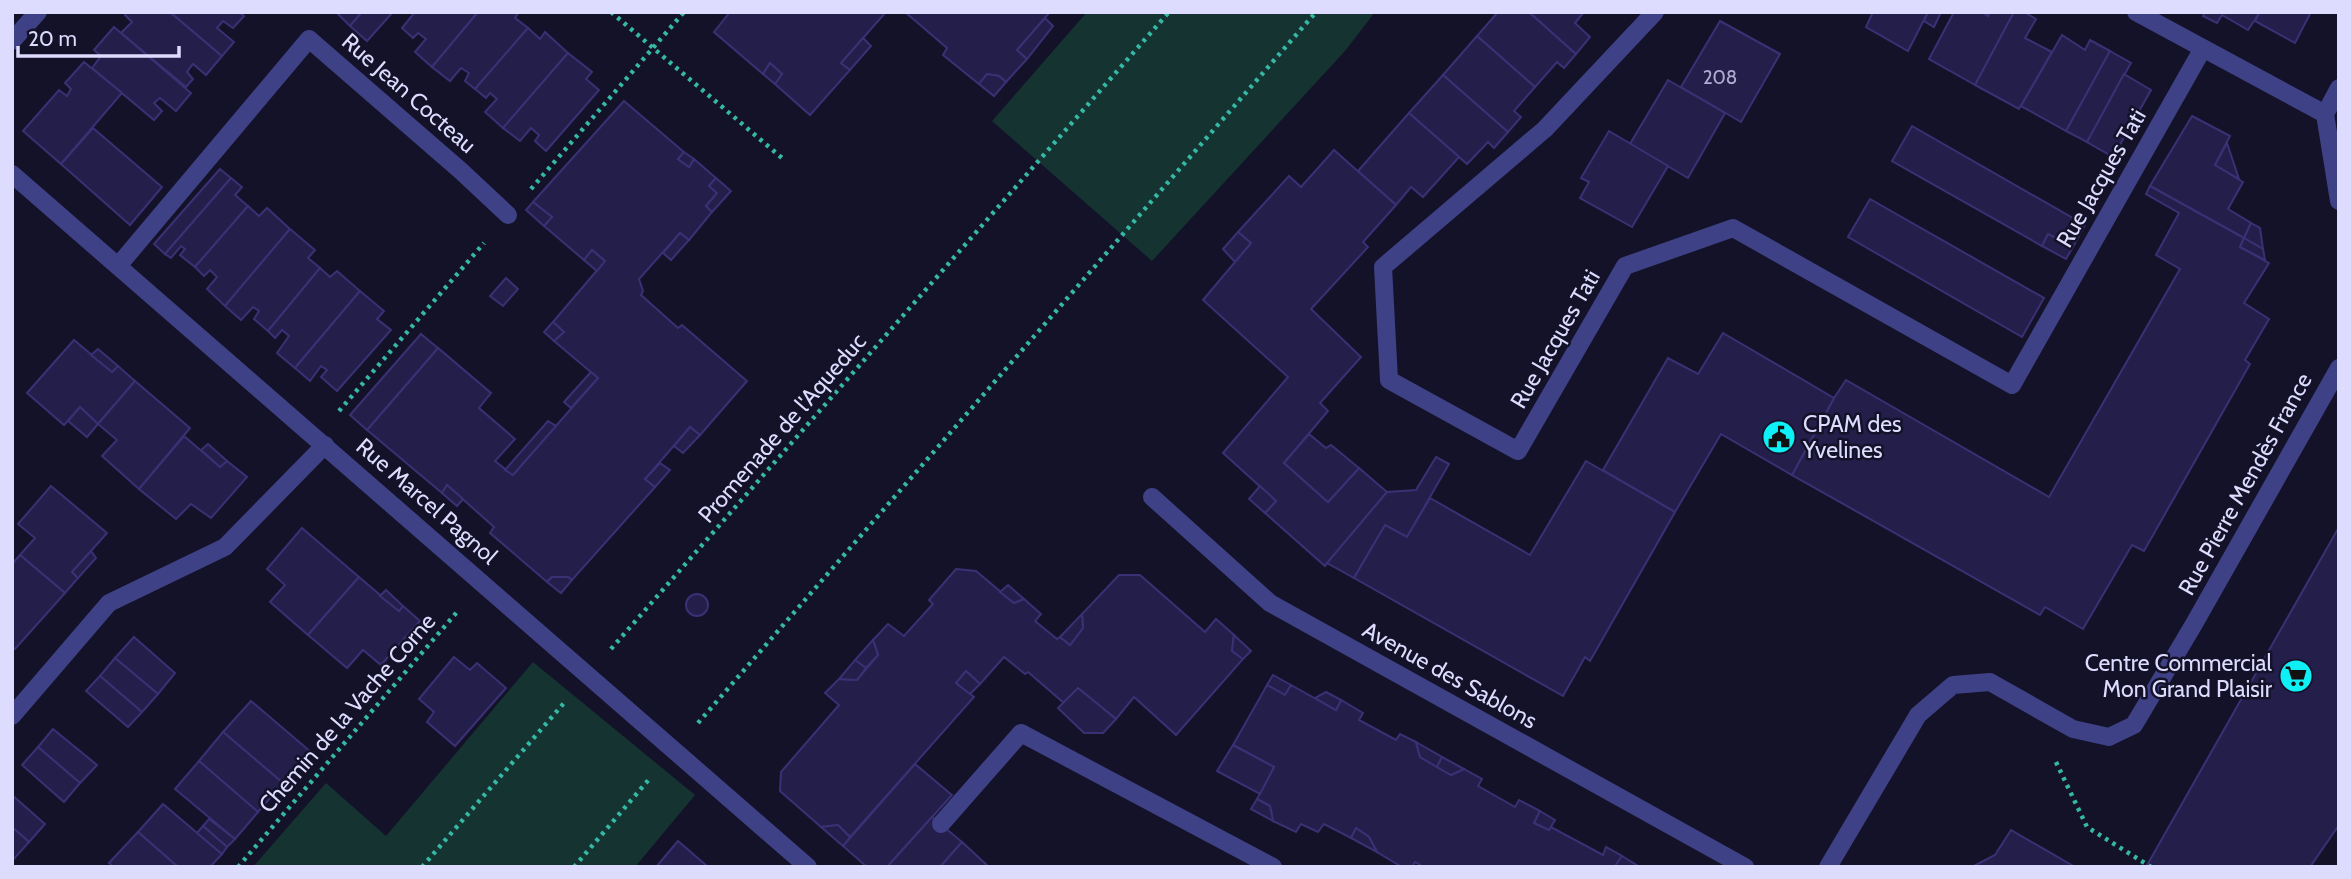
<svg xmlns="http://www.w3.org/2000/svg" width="2351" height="879" viewBox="0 0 2351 879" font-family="Cabin,sans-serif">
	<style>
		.green { fill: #153330 }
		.building { fill: #241e4a; stroke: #3a3175; stroke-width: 2 }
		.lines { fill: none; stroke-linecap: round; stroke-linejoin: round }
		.path { stroke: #35b8a6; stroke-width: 4.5; stroke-dasharray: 3.5 5; stroke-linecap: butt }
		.lane { stroke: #3f4186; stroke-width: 18 }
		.street { stroke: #3f4186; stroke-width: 18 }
		.labels { text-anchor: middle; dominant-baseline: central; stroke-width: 5; stroke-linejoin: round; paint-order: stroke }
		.number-label { font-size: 19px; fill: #afacd1 }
		.street-label { font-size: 23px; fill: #dddcfe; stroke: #141229 }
		.poi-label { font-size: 23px; fill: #dddcfe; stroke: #141229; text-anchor: start }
	</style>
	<rect width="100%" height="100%" fill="#141229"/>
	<g class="green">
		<polygon points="1087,12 1375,12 1345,51 1152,261 992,121"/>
		<polygon points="533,662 695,795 635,867 253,867 326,783 386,836"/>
	</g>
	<g class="building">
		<polygon points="127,12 170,12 222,56 206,75 193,64 187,72 193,79 186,87 121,33 132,22 125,15"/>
		<polygon points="170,12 239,12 244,16 233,28 223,21 217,28 234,42 222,56"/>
		<polygon points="336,12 362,12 350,26"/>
		<polygon points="362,12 393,12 367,41 350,26"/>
		<polygon points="415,12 478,12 432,67 415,52 426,39 418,33 413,38 402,28"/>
		<polygon points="478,12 519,12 515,18 528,28 475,89 465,81 469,73 461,68 450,81 432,67"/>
		<polygon points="730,12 886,12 841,63 850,70 810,115 775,84 782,74 770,63 763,74 714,32"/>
		<polygon points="905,12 1050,12 1017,50 1027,59 1006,82 999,76 987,74 979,84 943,55 947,48"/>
		<polygon points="1498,12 1529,12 1576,54 1564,68 1557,62 1535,87 1477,36"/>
		<polygon points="1529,12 1584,12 1575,23 1590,37 1576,54"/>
		<polygon points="1873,12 1928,12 1908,51 1866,27"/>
		<polygon points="1928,12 1941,12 1934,27 1924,21"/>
		<polygon points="1954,12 1982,12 1988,16 1990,12 2014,12 1975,85 1929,59"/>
		<polygon points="2014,12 2024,12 2036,19 2025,38 2052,52 2019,109 1975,85"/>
		<polygon points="2205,12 2260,12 2248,30 2222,15 2217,23 2203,16"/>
		<polygon points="2260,12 2311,12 2295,43 2255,21"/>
		<polygon points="1045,18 1053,26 1027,59 1017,50"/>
		<polygon points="1720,21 1780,54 1741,122 1681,87"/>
		<polygon points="114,27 191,93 176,111 160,98 154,103 162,111 154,120 92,68 101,56 94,50"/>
		<polygon points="528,28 540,39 545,32 568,53 503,128 485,112 497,99 490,93 486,98 475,89"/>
		<polygon points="2062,35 2085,50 2090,40 2110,51 2066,131 2021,106"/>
		<polygon points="1477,36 1535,87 1514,111 1521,117 1508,132 1443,75"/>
		<polygon points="863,38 871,46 850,70 841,63"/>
		<polygon points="2110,51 2131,63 2087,142 2066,131"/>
		<polygon points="568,53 592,72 586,79 599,90 546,151 535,141 539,135 531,128 520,141 503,128"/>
		<polygon points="84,62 122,93 61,164 23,131 59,90 67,96 71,89 65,83"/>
		<polygon points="770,63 782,74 775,84 763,74"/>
		<polygon points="987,74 999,76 1006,82 994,96 979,84"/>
		<polygon points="2124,74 2151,90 2113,157 2087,142"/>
		<polygon points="1443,75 1508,132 1494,148 1488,142 1467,164 1409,113"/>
		<polygon points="1668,80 1725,113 1688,178 1630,144"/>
		<polygon points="624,101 684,152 678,159 689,167 694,159 716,178 709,186 717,193 706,206 712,212 689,240 680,233 639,279 643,291 641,295 678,328 682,325 747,381 700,435 690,427 645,479 655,487 572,580 568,577 552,577 547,582 490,533 494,527 447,485 442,493 367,430 438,348 491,393 479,408 515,439 495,461 513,475 598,378 554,341 564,332 553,322 605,261 592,250 584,260 544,226 552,217 533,202"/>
		<polygon points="1409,113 1459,157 1423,197 1411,187 1396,205 1358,171"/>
		<polygon points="2192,116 2230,136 2215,165 2243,182 2228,209 2251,223 2244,238 2150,186"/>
		<polygon points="1912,126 2085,225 2073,247 2048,234 2042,246 1892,161"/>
		<polygon points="93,128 162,187 130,225 61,164"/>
		<polygon points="1609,131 1668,166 1632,227 1580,198 1589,182 1581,178"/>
		<polygon points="2227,143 2239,179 2215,165"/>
		<polygon points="1334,150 1396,205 1363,242 1368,247 1311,309 1361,357 1320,403 1328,411 1284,463 1328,502 1359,468 1387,492 1325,566 1265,513 1276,501 1223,453 1288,377 1203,300 1251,243 1238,232 1289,176 1301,187"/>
		<polygon points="684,152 694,159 689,167 678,159"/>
		<polygon points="220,169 231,178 165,254 154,244"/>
		<polygon points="231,178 242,187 235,195 248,206 195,267 180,255 185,249 181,246 171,258 165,254"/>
		<polygon points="716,178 731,191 712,212 706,206 717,193 709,186"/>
		<polygon points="2150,186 2244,238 2240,247 2269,263 2244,303 2269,319 2245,360 2250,364 2144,551 2132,545 2083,629 2045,607 2040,615 1792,475 1834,398 1846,380 2049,497 2180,269 2156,255 2179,213 2146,194"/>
		<polygon points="1870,199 2044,298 2022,337 1848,237"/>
		<polygon points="533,202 552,217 544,226 526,210"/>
		<polygon points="248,206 259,216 267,208 290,229 225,306 207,289 217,277 210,270 204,276 195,267"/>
		<polygon points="2251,223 2260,228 2263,249 2244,238"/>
		<polygon points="290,229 315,250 308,258 320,268 268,331 254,319 259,311 253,307 241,320 225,306"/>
		<polygon points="1238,232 1251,243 1235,262 1223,249"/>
		<polygon points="680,233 689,240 671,260 663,253"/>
		<polygon points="2048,234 2073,247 2066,259 2042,246"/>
		<polygon points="2244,238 2263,249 2265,260 2240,247"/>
		<polygon points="592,250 605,261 597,271 584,260"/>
		<polygon points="320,268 330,277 337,271 360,291 295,368 277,353 289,336 282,330 275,338 268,331"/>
		<polygon points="506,278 518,289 503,306 490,296"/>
		<polygon points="360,291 384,311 377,319 391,330 337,391 321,377 327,370 321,366 310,381 295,368"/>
		<polygon points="553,322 564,332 554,341 544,332"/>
		<polygon points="1723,333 1834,398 1792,475 1721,434 1675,512 1603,470 1668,358 1698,374"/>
		<polygon points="421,334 438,348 367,430 350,415"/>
		<polygon points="74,340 112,372 118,366 135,381 98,424 80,407 64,425 27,393"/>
		<polygon points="98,349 118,366 112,372 91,355"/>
		<polygon points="591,372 598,378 571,408 564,402"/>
		<polygon points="135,381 190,428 139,489 102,456 117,440 98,424"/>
		<polygon points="80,407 98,424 87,437 68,421"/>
		<polygon points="548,421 556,426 513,475 505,470"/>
		<polygon points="690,427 700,435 683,453 674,446"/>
		<polygon points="1309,434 1326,448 1331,445 1359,468 1328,502 1284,463"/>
		<polygon points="184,436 220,467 227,461 247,477 211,518 191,504 176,519 139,489"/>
		<polygon points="208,444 227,461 220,467 201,450"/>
		<polygon points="1436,457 1449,464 1407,537 1385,525 1354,578 1327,563 1387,492 1416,490"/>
		<polygon points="1586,461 1675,512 1590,661 1585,657 1563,696 1354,578 1385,525 1407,537 1430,498 1530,555"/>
		<polygon points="660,463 670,470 655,487 645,479"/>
		<polygon points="447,485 463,499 457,506 442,493"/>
		<polygon points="51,486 107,533 72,572 78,578 65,593 20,555 35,538 18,524"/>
		<polygon points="1260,486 1276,501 1265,513 1249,499"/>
		<polygon points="2339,527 2339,825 2310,867 2146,867"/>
		<polygon points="302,528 359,577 308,635 270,602 285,585 267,569"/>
		<polygon points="91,551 96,558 78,578 72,572"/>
		<polygon points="20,555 65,593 15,649 12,647 12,564"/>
		<polygon points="956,569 976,571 1014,603 1024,599 1041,614 1035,621 1057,639 1060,637 1070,645 1083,628 1082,614 1119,575 1140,575 1205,632 1216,619 1234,635 1232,651 1243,659 1176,735 1134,697 1116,719 1078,688 1064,703 1028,672 1025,674 1004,657 980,684 966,671 956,683 974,697 850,837 838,825 821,827 780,791 781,772 839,705 825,693 839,679 857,680 878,655 873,640 888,624 904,636 933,604 929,600"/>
		<polygon points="359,577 399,611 403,606 420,621 381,665 363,650 347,668 308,635"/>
		<polygon points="552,577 568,577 572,580 561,593 547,582"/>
		<polygon points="1008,585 1024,599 1014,603 1000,592"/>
		<polygon points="386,590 403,606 399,611 380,596"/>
		<circle cx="697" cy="605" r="11"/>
		<polygon points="1082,614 1083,628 1070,645 1060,637"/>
		<polygon points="1234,635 1251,651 1243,659 1232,651"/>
		<polygon points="134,637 175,673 158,694 115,658"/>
		<polygon points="873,640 878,655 866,668 855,660"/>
		<polygon points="454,657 470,670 477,663 506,688 455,746 427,722 434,712 419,699"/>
		<polygon points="115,658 158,694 142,712 100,676"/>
		<polygon points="855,660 866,668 857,680 839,679"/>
		<polygon points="966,671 980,684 970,694 956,683"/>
		<polygon points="1273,675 1291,685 1285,695 1267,685"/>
		<polygon points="100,676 142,712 128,727 86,691"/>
		<polygon points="1267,685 1285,695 1291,685 1336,710 1341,700 1363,713 1359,720 1396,740 1400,734 1416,742 1420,757 1451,775 1464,769 1482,779 1478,786 1515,807 1519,800 1540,811 1534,823 1549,830 1551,827 1603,855 1606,847 1622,856 1616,867 1424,867 1415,862 1412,867 1402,867 1377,852 1369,837 1356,828 1351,838 1324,824 1318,832 1301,824 1296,832 1273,821 1270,806 1257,799 1274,767 1233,745"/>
		<polygon points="1078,688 1116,719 1103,733 1084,733 1058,708"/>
		<polygon points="1326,692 1341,700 1336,710 1315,698"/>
		<polygon points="251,701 311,752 283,783 223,732"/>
		<polygon points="53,729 97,765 80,783 38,747"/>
		<polygon points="223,732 283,783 258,812 199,761"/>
		<polygon points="1416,742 1442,757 1437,767 1420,757"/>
		<polygon points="1233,745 1274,767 1260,794 1217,771"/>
		<polygon points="38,747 80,783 64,802 22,765"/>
		<polygon points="1442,757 1464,769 1451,775 1437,767"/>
		<polygon points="199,761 258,812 235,839 175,789"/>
		<polygon points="915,764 952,795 887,867 867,867 843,846"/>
		<polygon points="12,795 45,824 29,842 12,827"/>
		<polygon points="1257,799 1270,806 1273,821 1251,809"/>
		<polygon points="163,804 222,854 210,867 178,867 138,832"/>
		<polygon points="1540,811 1555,820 1549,830 1534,823"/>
		<polygon points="932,817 962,842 940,867 887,867"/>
		<polygon points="209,819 235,839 227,847 203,826"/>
		<polygon points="838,825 850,837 843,846 821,827"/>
		<polygon points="203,826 227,847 222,854 197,833"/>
		<polygon points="12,827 29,842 12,861"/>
		<polygon points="1356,828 1369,837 1377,852 1351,838"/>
		<polygon points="2011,830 2075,867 1972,867 1995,855"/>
		<polygon points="138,832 178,867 114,867 109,863"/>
		<polygon points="678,841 707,866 706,867 656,867"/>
		<polygon points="962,842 989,867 940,867"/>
		<polygon points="1622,856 1640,867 1615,866"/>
	</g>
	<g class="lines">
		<g class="path">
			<polyline points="611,12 782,158"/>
			<polyline points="531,189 684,12"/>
			<polyline points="339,411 484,243"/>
			<polyline points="611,649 1169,12"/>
			<polyline points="698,723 1316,12"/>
			<polyline points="2056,762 2087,827 2151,867"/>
			<polyline points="238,867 457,612"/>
			<polyline points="422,867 564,703"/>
			<polyline points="574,867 651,777"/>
		</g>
		<polyline class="lane" points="941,824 1021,733 1273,867"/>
		<g class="street">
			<polyline points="1655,12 1545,129 1383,267 1389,380 1518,451 1625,266 1733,228 2012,385 2202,50"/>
			<polyline points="2136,12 2325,114"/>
			<polyline points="12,41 38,12"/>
			<polyline points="2339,88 2325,114 2339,201"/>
			<polyline points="12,174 808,867"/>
			<polyline points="118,266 309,39 461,171 508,215"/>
			<polyline points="1152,497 1270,603 1745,867"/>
			<polyline points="12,716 109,603 225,547 325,445"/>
			<polyline points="1828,867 1918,715 1953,685 1990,682 2073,729 2109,737 2134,725 2194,624 2339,368"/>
		</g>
	</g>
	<defs>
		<symbol id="civic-disc" viewBox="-11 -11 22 22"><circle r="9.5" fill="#0ff0f6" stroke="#141229"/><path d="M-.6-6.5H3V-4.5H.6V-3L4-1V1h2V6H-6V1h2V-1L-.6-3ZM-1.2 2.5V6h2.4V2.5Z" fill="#111"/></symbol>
		<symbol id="supermarket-disc" viewBox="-11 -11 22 22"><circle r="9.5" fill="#0ff0f6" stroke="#141229"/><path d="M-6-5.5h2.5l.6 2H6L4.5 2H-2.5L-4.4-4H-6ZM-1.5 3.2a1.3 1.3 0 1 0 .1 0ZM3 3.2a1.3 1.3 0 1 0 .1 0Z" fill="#111"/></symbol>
	</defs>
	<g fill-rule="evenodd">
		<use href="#civic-disc" x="1760" y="418" width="38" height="38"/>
		<use href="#supermarket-disc" x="2277" y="657" width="38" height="38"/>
	</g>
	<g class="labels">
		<g class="number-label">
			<text x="1720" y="77">208</text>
		</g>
		<g class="street-label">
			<text transform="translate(409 93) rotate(41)">Rue Jean Cocteau</text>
			<text transform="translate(2101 178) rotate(-60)">Rue Jacques Tati</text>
			<text transform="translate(1555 339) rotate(-60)">Rue Jacques Tati</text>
			<text transform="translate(782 428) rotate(-49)">Promenade de l'Aqueduc</text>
			<text transform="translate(2245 484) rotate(-61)">Rue Pierre Mendès France</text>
			<text transform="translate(427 501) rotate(41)">Rue Marcel Pagnol</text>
			<text transform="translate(1450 675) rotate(29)">Avenue des Sablons</text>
			<text transform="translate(347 713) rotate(-49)">Chemin de la Vache Corne</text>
		</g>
		<g class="poi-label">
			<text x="1803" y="424">CPAM des<tspan x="1803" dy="26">Yvelines</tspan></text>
			<text x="2272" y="663" text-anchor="end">Centre Commercial<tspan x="2272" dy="26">Mon Grand Plaisir</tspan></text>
		</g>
	</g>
	<rect width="2351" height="879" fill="none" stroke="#dddcfe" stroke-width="28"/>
	<path d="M18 46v10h161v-10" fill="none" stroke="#dddcfe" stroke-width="3.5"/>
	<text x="28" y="46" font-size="21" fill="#dddcfe" stroke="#141229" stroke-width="5" paint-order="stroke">20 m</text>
</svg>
